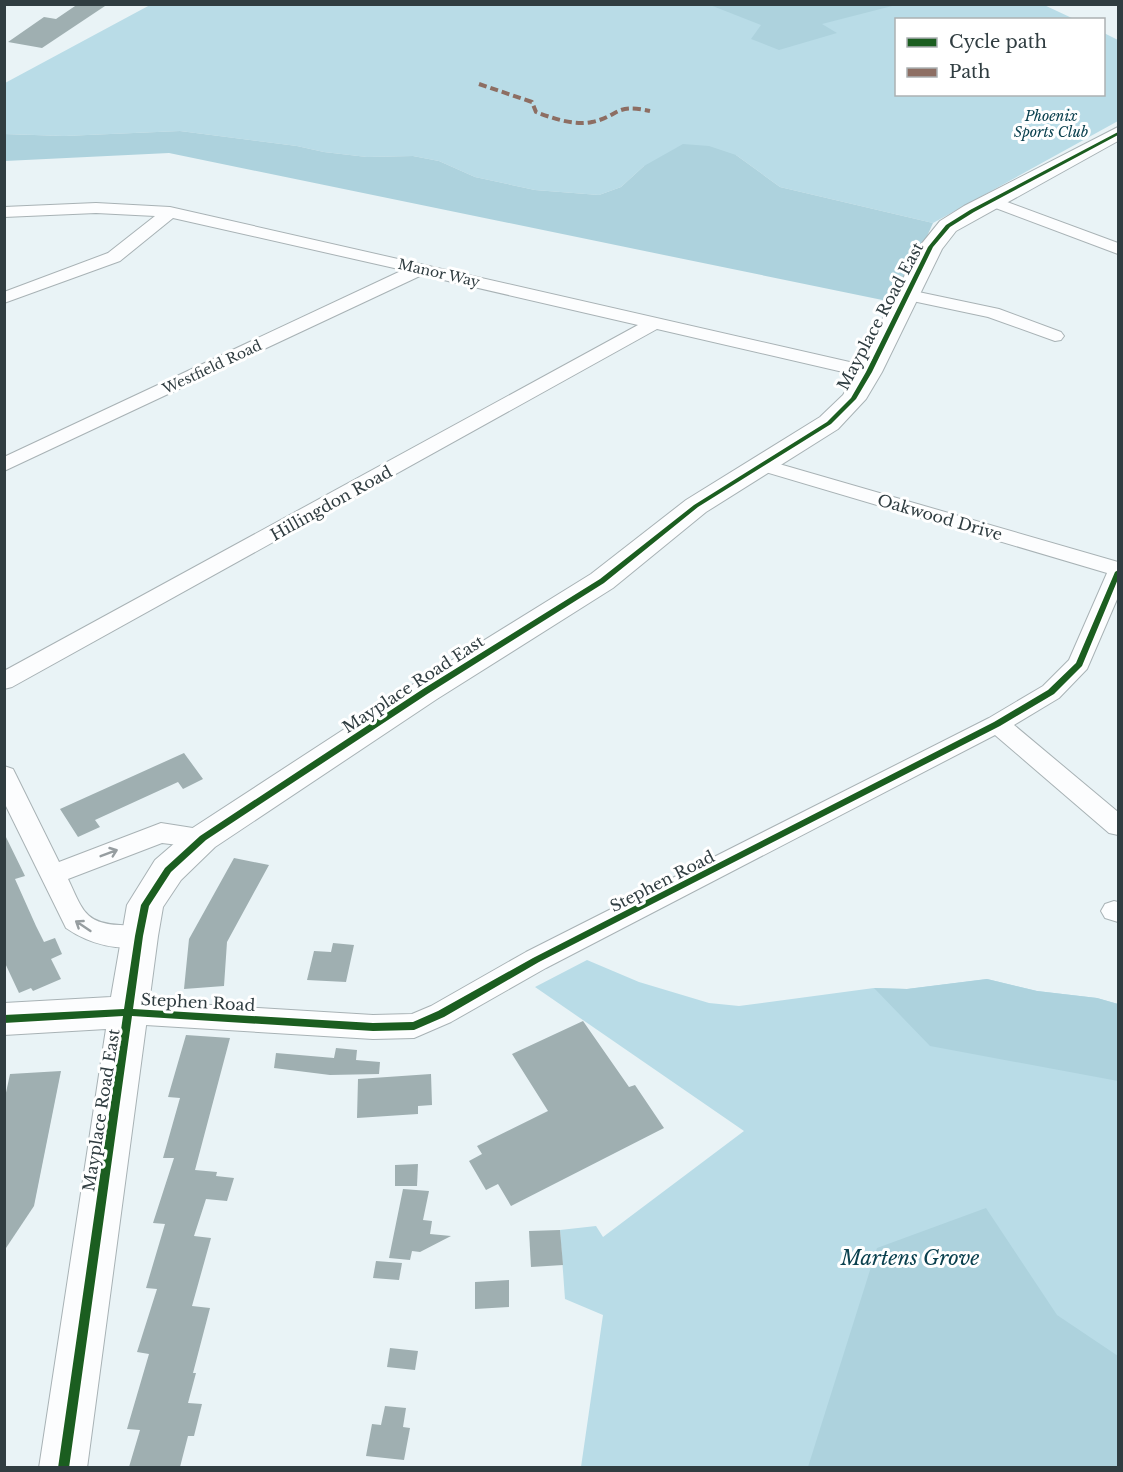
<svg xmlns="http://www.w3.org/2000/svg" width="1123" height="1472" viewBox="0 0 1123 1472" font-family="'Libre Baskerville',serif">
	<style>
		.green { fill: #b9dce7 }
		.forest { fill: #add2dd }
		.building { fill: #9fafb1 }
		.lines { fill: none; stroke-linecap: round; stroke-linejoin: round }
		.street-casing { stroke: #a8b2b5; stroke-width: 2 }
		.secondary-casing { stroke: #a8b2b5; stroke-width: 2 }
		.street { fill: #fcfdfe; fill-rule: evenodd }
		.secondary { fill: #fcfdfe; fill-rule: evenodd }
		.quiet { stroke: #8d6e63; stroke-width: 4; stroke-dasharray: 8 4; stroke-linecap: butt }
		.cycleway-casing { stroke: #fff; stroke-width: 3 }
		.cycleway { fill: #1b5e20; fill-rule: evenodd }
		.oneway { stroke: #969da0 }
		.labels { text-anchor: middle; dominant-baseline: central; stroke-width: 6; stroke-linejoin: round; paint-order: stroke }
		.far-park-label { font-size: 14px; font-style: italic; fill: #0b414f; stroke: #fff }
		.far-street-label { font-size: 14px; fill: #303d41; stroke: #fff }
		.street-label { font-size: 16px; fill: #303d41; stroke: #fff }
		.near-park-label { font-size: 20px; font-style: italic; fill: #0b414f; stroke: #fff }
	</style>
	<rect width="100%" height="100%" fill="#e9f3f6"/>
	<g class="green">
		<polygon points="1042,4 1074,19 896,20 896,94 1104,94 1104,33 1118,40 1118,121 933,223 780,187 736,155 644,166 621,187 599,195 535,190 475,177 439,161 413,156 367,157 324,152 297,146 180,131 64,136 5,134 5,83 150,5"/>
		<polygon points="587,960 639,982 709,1003 739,1006 874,988 907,989 987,979 1037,991 1097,998 1118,1004 1118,1467 581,1467 603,1315 565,1299 560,1230 596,1226 603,1237 744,1131 535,987"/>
	</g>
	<g class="forest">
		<polygon points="710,5 896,5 822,24 837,33 779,50 751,39 761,25"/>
		<polygon points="180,131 297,146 324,152 367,157 413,156 439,161 475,177 535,190 599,195 621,187 644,166 683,144 709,146 736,155 780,187 933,223 897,303 169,153 5,161 4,134 64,136"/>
		<polygon points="987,979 1037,991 1097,998 1118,1004 1118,1081 930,1046 874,988 907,989"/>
		<polygon points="986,1208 1057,1315 1118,1356 1118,1467 808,1467 877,1248"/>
	</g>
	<g class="building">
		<polygon points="78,4 108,4 42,48 8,42 44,17 56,19"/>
		<polygon points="184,753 203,779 183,789 178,782 95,820 100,827 78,837 60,809"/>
		<polygon points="4,833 25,876 15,879 36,926 44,942 55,938 62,954 51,959 61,979 33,991 31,988 19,993 4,961"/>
		<polygon points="234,858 269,865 227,942 224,986 184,989 189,939"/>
		<polygon points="333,943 354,945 346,982 307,980 314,951 331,952"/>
		<polygon points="583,1021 629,1087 635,1085 664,1128 511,1206 498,1184 486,1190 469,1161 482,1154 477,1146 548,1111 512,1054"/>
		<polygon points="186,1035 230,1038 195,1170 217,1172 216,1176 234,1178 227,1201 206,1199 194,1236 211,1238 192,1306 210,1308 193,1373 196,1373 188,1403 202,1404 194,1436 188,1436 180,1467 129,1467 140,1430 127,1429 149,1354 137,1352 157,1289 146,1288 165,1224 153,1223 174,1158 163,1158 180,1098 168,1097"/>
		<polygon points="336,1048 357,1050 356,1060 380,1062 379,1074 330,1075 274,1068 276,1053 334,1058"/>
		<polygon points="61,1071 34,1206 4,1251 4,1102 10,1074"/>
		<polygon points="431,1074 432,1105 418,1106 418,1114 357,1118 358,1079"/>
		<polygon points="418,1164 417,1186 395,1186 395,1165"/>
		<polygon points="403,1189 429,1191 423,1220 432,1221 430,1234 451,1236 420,1252 412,1251 410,1260 389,1258"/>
		<polygon points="560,1230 563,1265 531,1267 529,1231"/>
		<polygon points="376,1261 402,1263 399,1280 373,1278"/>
		<polygon points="509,1280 509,1307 475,1309 475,1282"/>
		<polygon points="390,1348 418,1351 415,1370 387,1367"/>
		<polygon points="385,1406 406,1408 403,1427 410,1428 404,1460 366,1456 372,1424 381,1425"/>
	</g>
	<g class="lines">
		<defs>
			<g id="street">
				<polygon points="991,196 1118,243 1118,254 985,204 983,201"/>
				<polygon points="96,203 170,207 876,368 878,372 876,376 869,378 657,329 12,687 4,689 4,671 638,325 422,275 4,471 4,457 403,270 173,218 120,261 4,303 4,292 108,253 155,216 96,213 4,217 4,207"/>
				<polygon points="909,290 999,309 1061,332 1064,336 1061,340 1055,341 988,317 903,299 900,295 903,291"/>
				<polygon points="762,459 1118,562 1118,597 1087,669 1059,698 1014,725 1118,812 1118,835 1109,833 995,735 546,968 451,1022 414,1038 373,1039 129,1024 119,1020 115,1012 119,1004 129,1000 373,1015 412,1014 431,1006 526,952 989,718 1043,686 1069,660 1107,573 755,469 752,465 755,461"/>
				<path d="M4,766l9,3 3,6 43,87 102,-39 51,8 4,7 -4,7 -9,3 -41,-5 -94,36c14,29 16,45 52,46 10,1 19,0 29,3l3,8 -3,8c-28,9 -60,0 -83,-16l-62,-126z"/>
				<polygon points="1114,901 1118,902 1118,922 1105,918 1101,911 1105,904"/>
			</g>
			<polygon id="secondary" points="1118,127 1118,141 956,231 942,249 882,372 866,399 838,429 706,512 613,588 437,699 215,847 181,880 163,907 158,936 87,1468 39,1468 106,1029 4,1035 4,1003 111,997 127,905 155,860 191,829 415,683 591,574 686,500 820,417 843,395 856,372 919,247 940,221 964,206"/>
		</defs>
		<use href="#street" class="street-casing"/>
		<use href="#secondary" class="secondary-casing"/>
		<use href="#street" class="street"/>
		<use href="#secondary" class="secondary"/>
		<path class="quiet" d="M479,84l53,18 4,10c16,6 38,14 56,10 28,-6 22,-19 58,-11"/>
		<defs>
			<polygon id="cycleway" points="1118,132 1118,135 974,212 950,227 933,247 872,372 856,399 831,424 698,507 604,583 429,693 206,840 171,872 149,906 143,936 133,1009 373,1023 413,1022 438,1011 533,958 994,722 1048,690 1076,663 1115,572 1118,570 1118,579 1082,666 1054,694 1000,726 539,962 444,1017 414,1030 373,1031 132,1016 69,1468 58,1468 123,1016 4,1023 4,1015 124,1009 135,936 141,905 165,868 200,836 423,689 600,579 694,505 827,422 851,398 866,372 928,247 946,225 970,210"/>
		</defs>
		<use href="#cycleway" class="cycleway-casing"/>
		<use href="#cycleway" class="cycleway"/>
	</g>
	<defs><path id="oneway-shaft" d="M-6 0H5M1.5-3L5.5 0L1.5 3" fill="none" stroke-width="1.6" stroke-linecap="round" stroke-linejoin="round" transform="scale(1.5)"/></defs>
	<g class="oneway">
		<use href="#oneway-shaft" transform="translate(109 853) rotate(-21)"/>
		<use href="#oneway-shaft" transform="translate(83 926) rotate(-146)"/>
	</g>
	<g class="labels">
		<g class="far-park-label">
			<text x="1051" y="116">Phoenix<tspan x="1051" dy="16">Sports Club</tspan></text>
		</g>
		<g class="far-street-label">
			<text transform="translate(439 273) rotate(13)">Manor Way</text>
			<text transform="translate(212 367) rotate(-25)">Westfield Road</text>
		</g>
		<g class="street-label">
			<text transform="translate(880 316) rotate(-62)">Mayplace Road East</text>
			<text transform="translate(331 503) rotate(-29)">Hillingdon Road</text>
			<text transform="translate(940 517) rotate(16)">Oakwood Drive</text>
			<text transform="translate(413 684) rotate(-33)">Mayplace Road East</text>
			<text transform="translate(662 881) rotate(-27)">Stephen Road</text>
			<text transform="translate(198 1002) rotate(3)">Stephen Road</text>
			<text transform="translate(101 1110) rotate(-81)">Mayplace Road East</text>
		</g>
		<g class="near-park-label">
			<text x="910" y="1258">Martens Grove</text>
		</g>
	</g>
	<rect width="1123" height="1472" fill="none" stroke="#303d41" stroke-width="12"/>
	<rect x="895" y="18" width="210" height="78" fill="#ffffff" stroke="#acb1b3" stroke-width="1.5"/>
	<rect x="907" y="38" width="30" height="9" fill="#1b5e20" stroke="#acb1b3" stroke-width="1.5"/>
	<text x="949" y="48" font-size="18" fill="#303d41">Cycle path</text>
	<rect x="907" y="68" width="30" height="9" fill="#8d6e63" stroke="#acb1b3" stroke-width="1.5"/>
	<text x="949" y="78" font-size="18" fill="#303d41">Path</text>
</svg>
